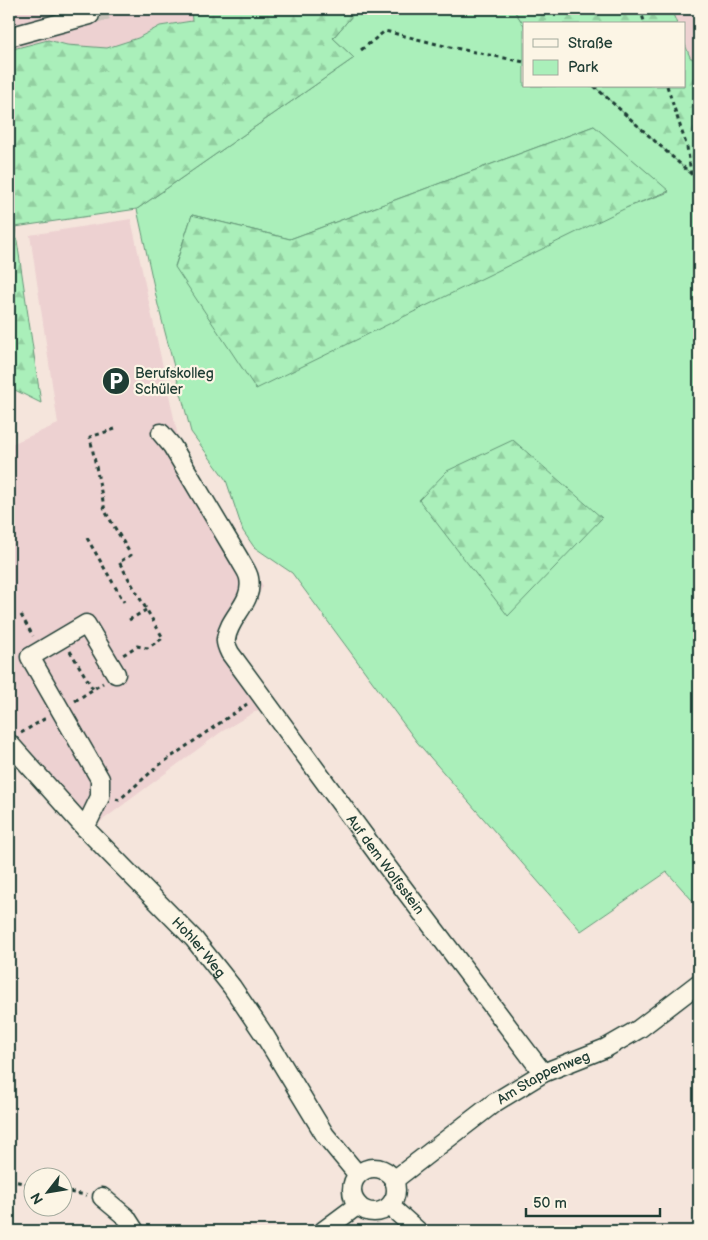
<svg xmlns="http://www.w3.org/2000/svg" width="708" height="1240" viewBox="0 0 708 1240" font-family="'Balsamiq Sans',sans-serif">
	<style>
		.built { fill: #edd1d1 }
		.green { fill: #aaefba; stroke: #649677; fill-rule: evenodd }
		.forest { fill: url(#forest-firs); stroke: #649677 }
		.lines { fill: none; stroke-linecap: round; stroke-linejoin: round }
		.minor-tunnel { stroke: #cac3ba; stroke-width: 18; stroke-dasharray: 18 9; stroke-linecap: butt }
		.minor-casing { stroke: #1f3d34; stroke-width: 21 }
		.path { stroke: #1f3d34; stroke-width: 3; stroke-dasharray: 4 4; stroke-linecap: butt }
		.minor { stroke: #fcf5e5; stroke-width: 18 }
		.labels { text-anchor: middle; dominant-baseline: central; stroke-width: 4.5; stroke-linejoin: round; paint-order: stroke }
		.poi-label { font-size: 14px; fill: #1f3d34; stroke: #fcf5e5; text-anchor: start }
		.street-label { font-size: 14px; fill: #1f3d34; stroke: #fcf5e5 }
	</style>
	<defs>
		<pattern id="forest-firs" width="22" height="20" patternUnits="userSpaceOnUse" patternTransform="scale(1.25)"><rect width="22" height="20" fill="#aaefba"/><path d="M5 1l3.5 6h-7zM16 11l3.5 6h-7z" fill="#92cea0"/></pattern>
	</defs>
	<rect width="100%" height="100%" fill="#f5e5dc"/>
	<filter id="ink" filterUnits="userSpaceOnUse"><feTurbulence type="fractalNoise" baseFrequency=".02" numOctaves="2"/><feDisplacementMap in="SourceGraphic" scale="10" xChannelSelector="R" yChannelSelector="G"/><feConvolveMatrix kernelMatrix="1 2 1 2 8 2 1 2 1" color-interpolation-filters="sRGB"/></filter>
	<g filter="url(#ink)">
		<g class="built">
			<polygon points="9,9 191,9 192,21 160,26 138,38 107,49 67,45 48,40 9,50"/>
			<polygon points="671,9 699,9 699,63 690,57 684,42 684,24 677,24"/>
			<polygon points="131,219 180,446 263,586 226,653 263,707 221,732 96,825 9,727 9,635 10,634 9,632 9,445 58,424 30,235"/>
		</g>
		<path class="green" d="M358,9h155l11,16v61h70l105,95v727l-32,-36 -86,59 -164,-189 -125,-169 -38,-26 -11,-16 -17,-51 -35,-48 -33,-127 -21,-96 217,-151 -21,-20zM594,126l75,66 -41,15 -453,59 17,-51 98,24z"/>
		<g class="forest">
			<polygon points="191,9 358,9 333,38 354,58 137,209 15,227 41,403 9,387 9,50 48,40 67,45 107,48 138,38 160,26 192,21"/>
			<polygon points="513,9 671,9 677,24 524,24 524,25"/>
			<polygon points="684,42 690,57 699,63 699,181 594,86 684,86"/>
			<polygon points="594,126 669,191 628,207 256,389 175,267 192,215 290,239"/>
			<polygon points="513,440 602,518 508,616 419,500 447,471"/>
		</g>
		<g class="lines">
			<polyline class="minor-tunnel" points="90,15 113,9"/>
			<defs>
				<g id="minor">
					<polyline points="9,37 90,15"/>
					<path id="s1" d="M161,433l11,13 68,114c3,6 8,12 9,18 5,25 -20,38 -23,61 -1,4 2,10 4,14l155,211 158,209"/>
					<path id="s2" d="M9,743l76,85 109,111 38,48 33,49 60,99 33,40"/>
					<polyline points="85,828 100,797 100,779 30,657 86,624 116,674"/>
					<circle cx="374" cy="1190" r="22"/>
					<path id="s3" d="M394,1180l100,-77 49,-30 63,-25 33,-19 60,-46"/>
					<polyline points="102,1197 126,1217 135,1231"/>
					<polyline points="390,1206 418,1231"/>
					<polyline points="323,1231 358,1205"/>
				</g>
			</defs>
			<use href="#minor" class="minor-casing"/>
			<g class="path">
				<polyline points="640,9 645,24"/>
				<polyline points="361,50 385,31 445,46 524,62"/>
				<polyline points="594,86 699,181"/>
				<polyline points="667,86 687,147 691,173"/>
				<polyline points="115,429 90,437 105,511 131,555 119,562 163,638 147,648 137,646 123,655"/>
				<polyline points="87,538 124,602"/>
				<polyline points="21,615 33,636"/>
				<polyline points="129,620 146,610"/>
				<polyline points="70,651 93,689"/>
				<polyline points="75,701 103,683"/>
				<polyline points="21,733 46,718"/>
				<polyline points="116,799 119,800 158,766 247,704"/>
				<polyline points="9,1180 32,1185"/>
				<polyline points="62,1191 87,1195"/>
			</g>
			<use href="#minor" class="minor"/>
		</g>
	</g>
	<defs>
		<symbol id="parking-disc" viewBox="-11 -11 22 22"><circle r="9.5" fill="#1f3d34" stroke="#fcf5e5"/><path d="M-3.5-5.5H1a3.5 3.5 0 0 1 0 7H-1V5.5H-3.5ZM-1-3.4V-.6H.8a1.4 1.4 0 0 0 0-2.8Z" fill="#fff"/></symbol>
	</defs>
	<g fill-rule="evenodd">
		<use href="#parking-disc" x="100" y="365" width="32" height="32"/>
	</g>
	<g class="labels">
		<g class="poi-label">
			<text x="135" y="373">Berufskolleg<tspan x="135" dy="16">Schüler</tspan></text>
		</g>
		<g class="street-label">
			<text stroke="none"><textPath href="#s1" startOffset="514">Auf dem Wolfsstein</textPath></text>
			<text stroke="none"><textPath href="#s2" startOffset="279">Hohler Weg</textPath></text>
			<text stroke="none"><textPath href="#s3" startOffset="182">Am Stappenweg</textPath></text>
		</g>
	</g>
	<rect width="708" height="1240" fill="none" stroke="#fcf5e5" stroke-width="30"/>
	<rect x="15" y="15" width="678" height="1210" fill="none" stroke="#1f3d34" stroke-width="2" filter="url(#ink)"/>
	<rect x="523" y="22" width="162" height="65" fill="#fcf5e5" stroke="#a4ab9e"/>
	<rect x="533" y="39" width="25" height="8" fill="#fcf5e5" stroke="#a4ab9e"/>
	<text x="568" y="48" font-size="15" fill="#1f3d34">Straße</text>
	<rect x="533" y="60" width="25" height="15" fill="#aaefba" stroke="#a4ab9e"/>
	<text x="568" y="72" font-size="15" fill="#1f3d34">Park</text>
	<g transform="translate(48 1192) rotate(239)"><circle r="24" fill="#fcf5e5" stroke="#a4ab9e"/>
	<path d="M0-4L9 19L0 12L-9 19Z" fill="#1f3d34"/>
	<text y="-8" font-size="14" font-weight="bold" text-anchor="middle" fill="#1f3d34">N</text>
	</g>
	<path d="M526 1208v8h134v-8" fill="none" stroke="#1f3d34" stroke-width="2.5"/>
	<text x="533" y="1208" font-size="15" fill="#1f3d34" stroke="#fcf5e5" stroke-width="4" paint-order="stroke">50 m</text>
</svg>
